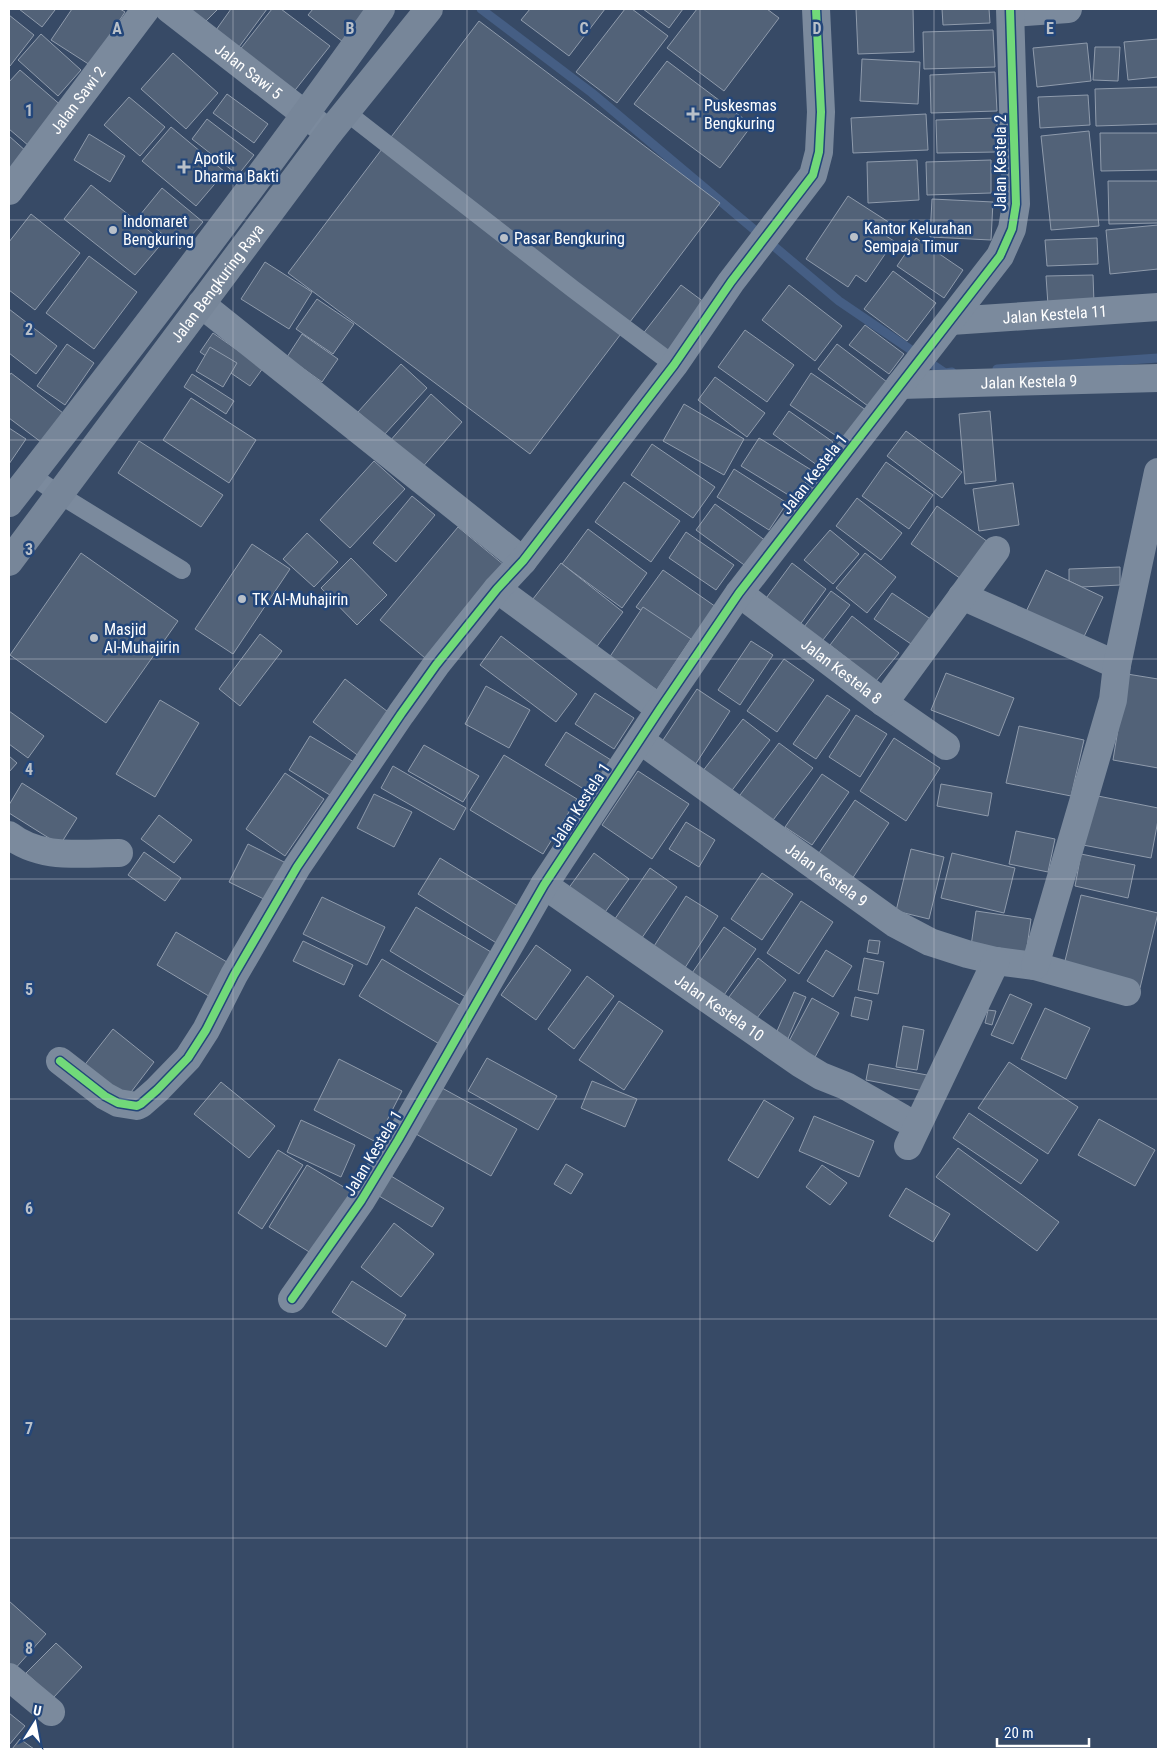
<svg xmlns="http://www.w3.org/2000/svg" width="1167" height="1758" viewBox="0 0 1167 1758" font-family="'Roboto Condensed',sans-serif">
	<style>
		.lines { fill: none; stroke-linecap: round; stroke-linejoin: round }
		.stream { stroke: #455e84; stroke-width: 9 }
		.building { fill: #526278; stroke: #8f9bac }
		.lane { stroke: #7b8a9d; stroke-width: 18 }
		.street { stroke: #7b8a9d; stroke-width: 28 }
		.secondary { stroke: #778699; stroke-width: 28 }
		.cycleway-casing { stroke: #23467a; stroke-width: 11 }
		.cycleway { stroke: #71d979; stroke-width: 8 }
		.grid { fill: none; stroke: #b9c0c9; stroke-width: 1; stroke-opacity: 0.55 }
		.poi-dot { fill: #b9c0c9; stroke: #23467a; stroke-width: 2 }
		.labels { text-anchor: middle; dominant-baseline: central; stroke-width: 5; stroke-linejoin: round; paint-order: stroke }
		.street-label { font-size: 16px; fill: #fff; stroke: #23467a }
		.poi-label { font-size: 16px; fill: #fff; stroke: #23467a; text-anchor: start }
		.grid-label { font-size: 16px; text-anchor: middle; font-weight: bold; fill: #b9c0c9; stroke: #23467a; stroke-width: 5; stroke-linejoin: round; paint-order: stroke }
	</style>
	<rect width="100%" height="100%" fill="#374a66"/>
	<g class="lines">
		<g class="stream">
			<polyline points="481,9 592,93 839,301 945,373 952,372"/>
			<polyline points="997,369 1158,358"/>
		</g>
	</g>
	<g class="building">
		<polygon points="19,9 53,9 55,10 42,27"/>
		<polygon points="72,9 120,9 125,12 90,65 51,40"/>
		<polygon points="186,9 218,9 203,24"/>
		<polygon points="231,9 267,9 239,47 216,30"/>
		<polygon points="272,9 281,9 330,46 292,94 238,52"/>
		<polygon points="313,9 375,9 347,45 308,15"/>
		<polygon points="530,9 605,9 569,56 521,20"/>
		<polygon points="625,9 632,9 668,36 617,103 576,72"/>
		<polygon points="643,9 683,9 669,28"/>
		<polygon points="697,9 767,9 779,18 724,91 667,48"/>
		<polygon points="856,9 913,9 914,52 858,54"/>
		<polygon points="942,9 989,9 990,23 943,25"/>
		<polygon points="9,15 34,35 10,66 9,65"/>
		<polygon points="479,21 720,203 530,454 288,273"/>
		<polygon points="993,30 995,67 924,69 923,32"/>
		<polygon points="41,34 81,70 58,96 18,60"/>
		<polygon points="1158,39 1158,77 1128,80 1124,42"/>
		<polygon points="1087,43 1091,81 1037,87 1033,48"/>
		<polygon points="1095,47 1120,47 1118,81 1093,80"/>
		<polygon points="173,53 218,93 186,129 141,89"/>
		<polygon points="862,59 920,62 918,104 860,101"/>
		<polygon points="667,61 752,125 720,168 634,104"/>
		<polygon points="20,70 63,107 29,146 9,129 9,82"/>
		<polygon points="995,72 997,111 931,113 930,75"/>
		<polygon points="1158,87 1158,124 1096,126 1095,89"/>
		<polygon points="227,94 268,124 254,143 213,113"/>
		<polygon points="1088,95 1090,125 1040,128 1038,97"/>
		<polygon points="129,97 165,127 140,156 104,125"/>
		<polygon points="926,114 928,150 853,153 851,118"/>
		<polygon points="997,118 997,152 937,153 936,120"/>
		<polygon points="207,119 254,155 238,175 192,139"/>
		<polygon points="171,127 225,172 196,206 142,161"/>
		<polygon points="1089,131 1099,226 1051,230 1041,136"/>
		<polygon points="1100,133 1158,133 1158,170 1101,171"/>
		<polygon points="89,134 125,156 110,182 74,160"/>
		<polygon points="9,136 27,152 9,172"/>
		<polygon points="917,160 919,200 868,203 867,162"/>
		<polygon points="991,160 991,193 927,195 926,162"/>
		<polygon points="1108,181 1158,181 1158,223 1109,224"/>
		<polygon points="91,185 163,242 135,275 64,219"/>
		<polygon points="162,188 203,222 180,249 140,215"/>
		<polygon points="848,196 890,223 883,234 894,241 866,282 856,275 848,287 806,259"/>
		<polygon points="932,199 993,202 991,240 930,237"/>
		<polygon points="31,214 80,253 35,310 9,290 9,242"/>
		<polygon points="1158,225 1158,269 1110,274 1106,230"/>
		<polygon points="916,238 963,270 944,298 897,266"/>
		<polygon points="1097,238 1098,264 1047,266 1045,240"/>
		<polygon points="89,256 137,292 94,349 46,313"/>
		<polygon points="265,262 312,292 289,329 241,299"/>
		<polygon points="893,271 936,303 907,341 864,309"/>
		<polygon points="1093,275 1094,303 1048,305 1046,276"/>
		<polygon points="681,285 708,305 669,356 642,335"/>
		<polygon points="789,285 842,326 815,361 762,320"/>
		<polygon points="317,299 354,324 333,354 296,329"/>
		<polygon points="9,309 57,346 36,374 9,353"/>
		<polygon points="865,325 904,354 889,374 849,345"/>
		<polygon points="745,330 794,365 767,402 718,367"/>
		<polygon points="213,333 263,368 250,386 200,352"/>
		<polygon points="302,334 338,359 322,382 287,357"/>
		<polygon points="67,344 94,363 65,405 37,386"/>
		<polygon points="837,344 887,382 868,406 818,369"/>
		<polygon points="210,347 237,363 223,387 196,371"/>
		<polygon points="401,364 427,388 384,435 358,412"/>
		<polygon points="11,373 63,413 41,442 9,418 9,376"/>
		<polygon points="811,373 866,410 844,441 790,405"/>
		<polygon points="192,374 234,401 226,414 184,387"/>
		<polygon points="715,377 765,413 747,437 698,400"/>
		<polygon points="431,394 462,422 420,470 389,442"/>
		<polygon points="191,398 256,440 229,483 163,440"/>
		<polygon points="684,404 744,439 724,475 663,441"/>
		<polygon points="789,411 833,442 817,465 773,434"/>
		<polygon points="990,411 996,481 965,484 959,414"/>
		<polygon points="9,428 26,439 9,464"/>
		<polygon points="906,431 962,472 942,498 887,456"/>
		<polygon points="759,438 813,471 795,499 741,466"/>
		<polygon points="139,441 223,495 201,527 118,473"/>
		<polygon points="652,444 715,487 693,518 631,475"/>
		<polygon points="374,461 405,489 350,548 320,520"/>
		<polygon points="886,462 933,495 909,529 862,496"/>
		<polygon points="734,469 787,503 769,530 717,497"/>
		<polygon points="624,482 680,521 651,562 595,522"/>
		<polygon points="1013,483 1019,525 979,531 973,489"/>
		<polygon points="412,496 435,515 396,562 373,543"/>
		<polygon points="857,498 902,533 881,560 836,526"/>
		<polygon points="715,504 766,541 747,567 696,530"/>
		<polygon points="937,506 991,544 964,581 911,544"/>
		<polygon points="458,527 504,565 425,658 380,620"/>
		<polygon points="588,529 647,573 622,608 562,564"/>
		<polygon points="830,530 859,554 833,584 804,560"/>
		<polygon points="686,532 734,565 716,590 669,558"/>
		<polygon points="307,533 338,562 314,587 283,559"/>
		<polygon points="252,544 290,569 233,654 195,629"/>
		<polygon points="81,553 178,621 106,723 10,655"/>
		<polygon points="865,553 896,577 867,613 836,588"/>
		<polygon points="351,558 387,595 357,625 321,588"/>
		<polygon points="561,563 623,612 592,653 529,604"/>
		<polygon points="792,563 826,589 799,626 764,601"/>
		<polygon points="1120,567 1120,585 1082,587 1069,581 1069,569"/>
		<polygon points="663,570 719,609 692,646 636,607"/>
		<polygon points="1046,570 1103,597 1079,647 1022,620"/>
		<polygon points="831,591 850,605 819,645 801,631"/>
		<polygon points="892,593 932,620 914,646 874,619"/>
		<polygon points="643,607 691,639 657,690 609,658"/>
		<polygon points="852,616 899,653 876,681 830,645"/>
		<polygon points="260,634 282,651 240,706 219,689"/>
		<polygon points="501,636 577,694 556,722 480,665"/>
		<polygon points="751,641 773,655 740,705 718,690"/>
		<polygon points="784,659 814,680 777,732 747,711"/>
		<polygon points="946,673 1014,698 999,736 931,710"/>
		<polygon points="1127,674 1158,679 1158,768 1113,760"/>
		<polygon points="345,679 396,718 364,760 313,722"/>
		<polygon points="486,686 530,710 509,748 465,724"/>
		<polygon points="697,689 730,711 695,765 661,743"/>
		<polygon points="595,693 634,718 614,749 575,724"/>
		<polygon points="827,695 850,710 816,759 793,744"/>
		<polygon points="160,700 199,723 155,797 116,774"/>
		<polygon points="9,711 44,736 28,758 9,744"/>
		<polygon points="856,715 887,734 860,777 829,757"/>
		<polygon points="743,719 770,740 730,793 702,772"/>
		<polygon points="1019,726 1084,740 1071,796 1006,783"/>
		<polygon points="566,732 611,760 590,793 545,765"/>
		<polygon points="310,736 359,765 338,800 289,770"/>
		<polygon points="894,738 940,768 906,821 860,791"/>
		<polygon points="779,743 813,768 770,824 737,799"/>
		<polygon points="424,745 479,776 463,802 408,771"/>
		<polygon points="504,755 577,799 543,854 470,810"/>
		<polygon points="9,756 17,763 9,772"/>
		<polygon points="393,766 466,808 454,830 381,788"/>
		<polygon points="638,771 689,804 652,859 602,825"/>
		<polygon points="285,773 324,799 285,856 246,829"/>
		<polygon points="822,774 849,792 812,845 785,827"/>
		<polygon points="22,783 77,818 60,845 9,813 9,805"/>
		<polygon points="941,784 992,793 988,816 937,806"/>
		<polygon points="374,794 412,812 394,847 357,828"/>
		<polygon points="1093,795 1158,808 1158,820 1151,858 1083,845"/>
		<polygon points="855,800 889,823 852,879 817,856"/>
		<polygon points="159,815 192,840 174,863 141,839"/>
		<polygon points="686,822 715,840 699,867 669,849"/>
		<polygon points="1016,831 1055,839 1048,872 1009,864"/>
		<polygon points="248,844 292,866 274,904 229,882"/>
		<polygon points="911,849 944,857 929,919 896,911"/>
		<polygon points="144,852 181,878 165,901 128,875"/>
		<polygon points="594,853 629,879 603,915 568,889"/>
		<polygon points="952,853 1015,868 1004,913 941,898"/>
		<polygon points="1081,854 1135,865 1128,898 1075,886"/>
		<polygon points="440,858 521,908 498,944 418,894"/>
		<polygon points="650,868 677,887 637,945 610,926"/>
		<polygon points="762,873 793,894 762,940 731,919"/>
		<polygon points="1081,895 1158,913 1140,988 1063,969"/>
		<polygon points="686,896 718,916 681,974 649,954"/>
		<polygon points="322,897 385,927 367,965 303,934"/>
		<polygon points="801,901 833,922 799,974 767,953"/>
		<polygon points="416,907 496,955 469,999 390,951"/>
		<polygon points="976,911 1031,919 1026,954 971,946"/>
		<polygon points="724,927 756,949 722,998 690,976"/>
		<polygon points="176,932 232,965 212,998 157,965"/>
		<polygon points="869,940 880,941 878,954 867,952"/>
		<polygon points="303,941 353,965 344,985 293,961"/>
		<polygon points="536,945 571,970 536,1020 501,995"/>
		<polygon points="826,950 852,966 833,997 807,981"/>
		<polygon points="758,958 786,980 757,1018 729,997"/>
		<polygon points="864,958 884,962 878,994 858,990"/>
		<polygon points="382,959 463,1007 441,1045 359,996"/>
		<polygon points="587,976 614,996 574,1049 548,1029"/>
		<polygon points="794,992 806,997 786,1043 774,1038"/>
		<polygon points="1010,994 1032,1004 1013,1044 991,1035"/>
		<polygon points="855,997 872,1001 868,1020 851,1016"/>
		<polygon points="812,998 839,1013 814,1059 787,1045"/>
		<polygon points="619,1001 663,1031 624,1090 579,1060"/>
		<polygon points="1045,1008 1090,1028 1066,1079 1021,1059"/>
		<polygon points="988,1010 996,1011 992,1025 985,1023"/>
		<polygon points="903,1026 924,1030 917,1070 896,1067"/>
		<polygon points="113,1029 154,1062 125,1100 83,1067"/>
		<polygon points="487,1058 557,1096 538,1130 468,1091"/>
		<polygon points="339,1059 402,1091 376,1142 314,1110"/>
		<polygon points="1009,1062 1078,1107 1048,1154 978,1108"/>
		<polygon points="869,1064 927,1075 924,1091 866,1080"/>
		<polygon points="592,1081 637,1099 625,1127 581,1108"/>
		<polygon points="221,1082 275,1126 249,1158 194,1114"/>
		<polygon points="442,1088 517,1129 491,1176 416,1134"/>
		<polygon points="764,1100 794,1118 758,1178 728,1160"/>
		<polygon points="969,1113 1038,1160 1021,1184 953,1138"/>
		<polygon points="814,1116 874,1141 859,1177 799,1151"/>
		<polygon points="1099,1119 1155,1150 1135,1186 1078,1155"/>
		<polygon points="301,1120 355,1145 341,1177 287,1152"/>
		<polygon points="958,1148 1059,1222 1037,1251 936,1177"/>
		<polygon points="278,1150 303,1165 262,1229 238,1213"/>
		<polygon points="566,1164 583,1174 571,1194 554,1184"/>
		<polygon points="307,1165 357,1195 319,1258 269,1227"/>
		<polygon points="822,1165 847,1183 830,1205 806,1187"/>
		<polygon points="391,1176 444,1208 432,1227 379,1196"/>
		<polygon points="906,1188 950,1214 933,1242 889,1216"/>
		<polygon points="394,1223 434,1254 401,1297 361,1267"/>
		<polygon points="352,1281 406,1315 386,1347 332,1312"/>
		<polygon points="9,1601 46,1634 13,1671 9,1668"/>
		<polygon points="56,1643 82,1667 53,1698 26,1673"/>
		<polygon points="9,1713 25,1726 9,1745"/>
		<polygon points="20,1739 34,1749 12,1749"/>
	</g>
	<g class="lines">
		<g class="lane">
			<polyline points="346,112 573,289 674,365"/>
			<polyline points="31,475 60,495 182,570"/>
		</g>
		<g class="street">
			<path id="s1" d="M169,9l160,124"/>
			<polyline points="1011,13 1068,9"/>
			<path id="s2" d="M9,191l137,-182"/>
			<polyline points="201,304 523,561"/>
			<path id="s3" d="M951,321l207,-14"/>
			<path id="s4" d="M900,385l258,-7"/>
			<polyline points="497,589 660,709"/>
			<path id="s5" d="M739,593l145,110 62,43"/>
			<polyline points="962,596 1117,665"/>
			<polyline points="884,703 996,550"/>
			<path id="s6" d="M640,740l254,183 36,19 37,12 29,7 39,5 92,26"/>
			<path d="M9,835c32,25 71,18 110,18"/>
			<path id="s7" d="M544,885l257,179 20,12 25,10 56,32"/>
			<polyline points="1035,966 1113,700 1117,665 1158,472"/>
			<polyline points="60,1061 105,1096 118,1103 137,1106 141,1104 157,1090 188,1058 206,1030 234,975 297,867 401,714 436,665 497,589 523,561 674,365 731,282 813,175 819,152 821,112 816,9"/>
			<polyline points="908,1146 996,961"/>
			<polyline points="292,1299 361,1201 398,1140 544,885 660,709 739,593 1000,256 1012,229 1016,204 1010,9"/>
			<polyline points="9,1677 51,1712"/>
		</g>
		<g class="secondary">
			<path d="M9,503c127,-162 253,-326 372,-494"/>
			<path id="s8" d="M9,562l320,-429 100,-124"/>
		</g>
		<defs>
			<g id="cycleway">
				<polyline points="60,1061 105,1096 118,1103 137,1106 141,1104 157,1090 188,1058 206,1030 234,975 297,867 401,714 436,665 497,589 523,561 674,365 731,282 813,175 819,152 821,112 816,9"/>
				<polyline points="292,1299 361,1201 398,1140 544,885 660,709 739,593 1000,256 1012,229 1016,204 1010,9"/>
			</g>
		</defs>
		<use href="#cycleway" class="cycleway-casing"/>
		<use href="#cycleway" class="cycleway"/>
	</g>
	<path class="grid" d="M233,9v1740M467,9v1740M700,9v1740M934,9v1740M9,220h1149M9,440h1149M9,659h1149M9,879h1149M9,1099h1149M9,1319h1149M9,1538h1149"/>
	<g class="poi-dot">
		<path d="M690.5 106.5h5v5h5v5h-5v5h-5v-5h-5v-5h5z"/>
		<path d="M181.5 159.5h5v5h5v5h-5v5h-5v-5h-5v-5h5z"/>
		<circle cx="113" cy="230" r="5"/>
		<circle cx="854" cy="237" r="5"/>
		<circle cx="504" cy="238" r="5"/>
		<circle cx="242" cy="599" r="5"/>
		<circle cx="94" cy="638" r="5"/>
	</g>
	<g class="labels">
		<g class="street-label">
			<text stroke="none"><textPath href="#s1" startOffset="101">Jalan Sawi 5</textPath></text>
			<text stroke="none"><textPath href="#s2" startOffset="114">Jalan Sawi 2</textPath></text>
			<text transform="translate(1000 163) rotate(-90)">Jalan Kestela 2</text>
			<text stroke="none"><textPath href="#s8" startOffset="348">Jalan Bengkuring Raya</textPath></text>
			<text stroke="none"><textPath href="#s3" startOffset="104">Jalan Kestela 11</textPath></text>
			<text stroke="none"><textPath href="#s4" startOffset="129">Jalan Kestela 9</textPath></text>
			<text transform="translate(814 474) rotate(-52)">Jalan Kestela 1</text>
			<text stroke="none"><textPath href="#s5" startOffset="129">Jalan Kestela 8</textPath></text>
			<text transform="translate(580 805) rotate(-57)">Jalan Kestela 1</text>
			<text stroke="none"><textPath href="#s6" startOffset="230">Jalan Kestela 9</textPath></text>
			<text stroke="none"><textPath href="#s7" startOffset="214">Jalan Kestela 10</textPath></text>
			<text transform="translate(373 1153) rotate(-59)">Jalan Kestela 1</text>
		</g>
		<g class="poi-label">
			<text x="704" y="105">Puskesmas<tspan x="704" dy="18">Bengkuring</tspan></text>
			<text x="194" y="158">Apotik<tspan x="194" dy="18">Dharma Bakti</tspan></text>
			<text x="123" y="221">Indomaret<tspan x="123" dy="18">Bengkuring</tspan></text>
			<text x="864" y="228">Kantor Kelurahan<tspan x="864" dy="18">Sempaja Timur</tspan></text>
			<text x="514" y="238">Pasar Bengkuring</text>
			<text x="252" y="599">TK Al-Muhajirin</text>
			<text x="104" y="629">Masjid<tspan x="104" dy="18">Al-Muhajirin</tspan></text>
		</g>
	</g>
	<g class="grid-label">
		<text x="117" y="34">A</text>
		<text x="350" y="34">B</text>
		<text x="584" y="34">C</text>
		<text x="817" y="34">D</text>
		<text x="1050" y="34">E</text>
		<text x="29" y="116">1</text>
		<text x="29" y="335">2</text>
		<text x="29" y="555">3</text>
		<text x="29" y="775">4</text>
		<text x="29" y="995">5</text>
		<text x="29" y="1214">6</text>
		<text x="29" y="1434">7</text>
		<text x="29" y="1654">8</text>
	</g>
	<rect width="1167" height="1758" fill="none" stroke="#ffffff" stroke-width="20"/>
	<g transform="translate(35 1723) rotate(11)" stroke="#23467a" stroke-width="4" paint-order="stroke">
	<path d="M0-4L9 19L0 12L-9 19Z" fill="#ffffff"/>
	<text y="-8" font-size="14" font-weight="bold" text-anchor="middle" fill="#ffffff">U</text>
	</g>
	<path d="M997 1738v8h92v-8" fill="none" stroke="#ffffff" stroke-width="2.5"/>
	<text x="1004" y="1738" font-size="15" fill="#ffffff" stroke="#23467a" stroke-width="4" paint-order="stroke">20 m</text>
</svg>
